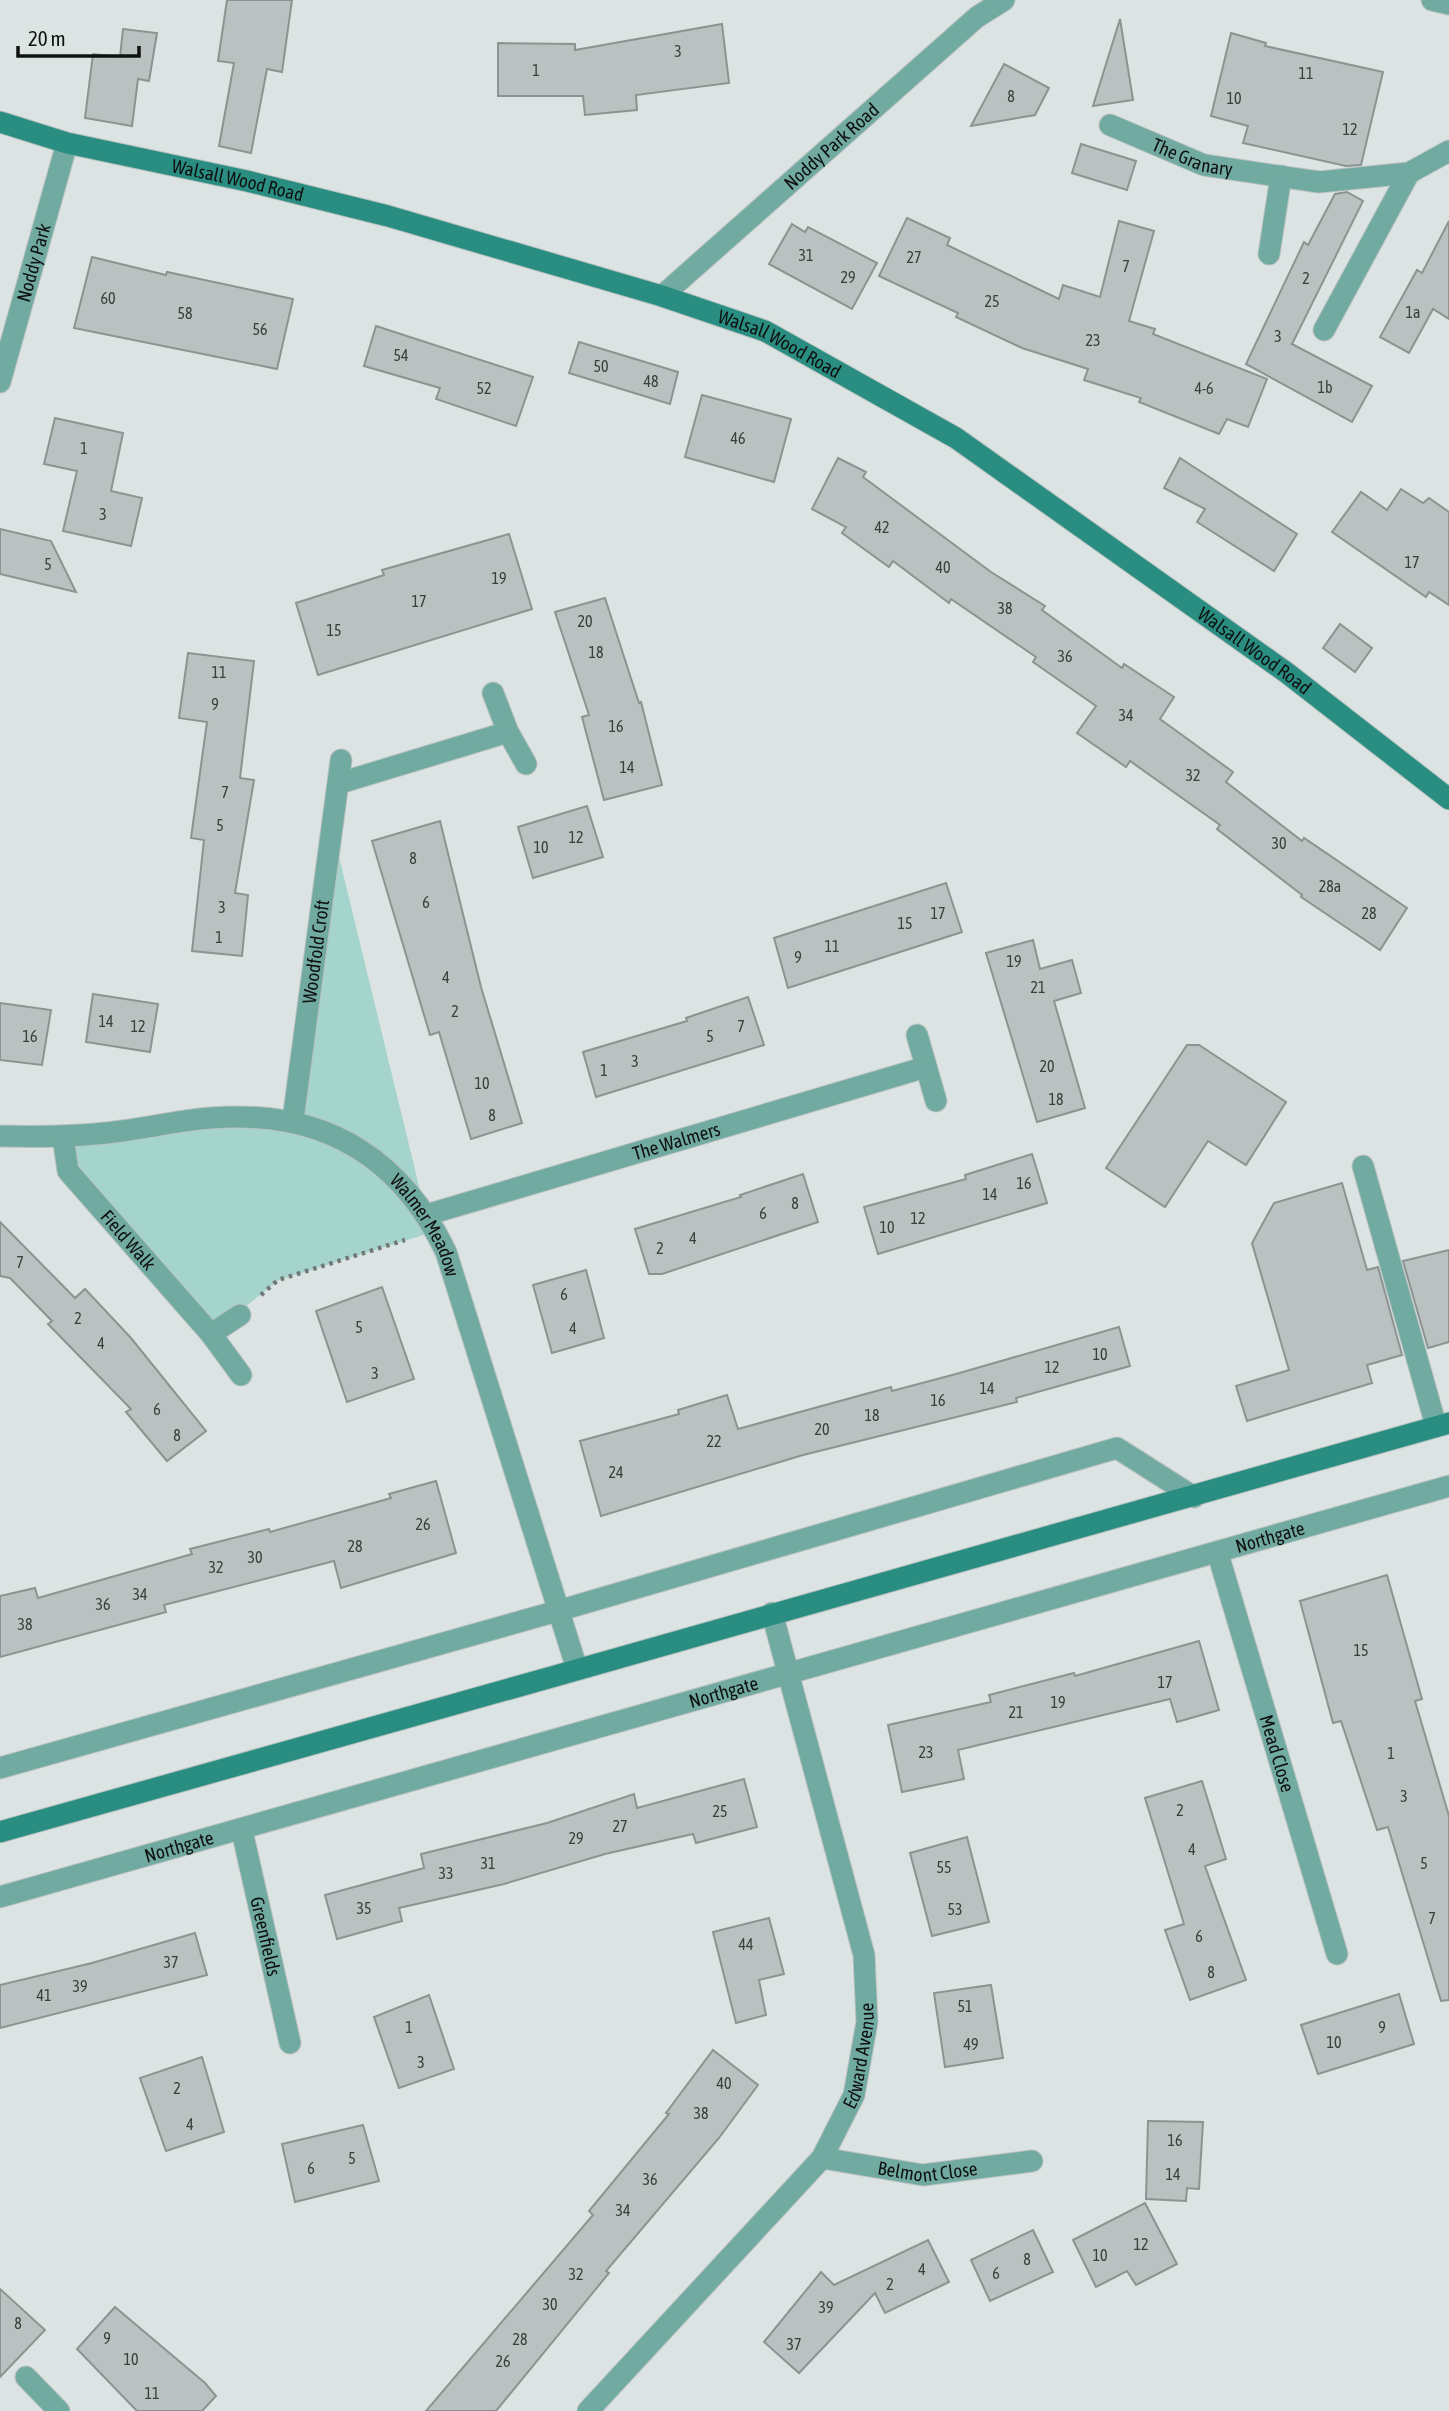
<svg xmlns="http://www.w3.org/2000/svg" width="1449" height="2411" viewBox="0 0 1449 2411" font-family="'Asap Condensed',sans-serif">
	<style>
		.green { fill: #a5d4cc }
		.building { fill: #b9c2c0; stroke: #8b9492; stroke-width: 2 }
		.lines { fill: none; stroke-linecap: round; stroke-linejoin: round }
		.lane-casing { stroke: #bac2c1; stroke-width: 23 }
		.street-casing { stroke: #bac2c1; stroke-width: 23 }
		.secondary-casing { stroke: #bac2c1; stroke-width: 23 }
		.path { stroke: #727877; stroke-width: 4.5; stroke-dasharray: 3.5 5; stroke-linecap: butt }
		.lane { stroke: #71aaa0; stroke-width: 21 }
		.street { stroke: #71aaa0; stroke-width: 21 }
		.secondary { stroke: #298e81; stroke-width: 21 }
		.labels { text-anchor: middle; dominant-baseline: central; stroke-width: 7; stroke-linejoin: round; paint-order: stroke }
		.number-label { font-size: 16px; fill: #3a3e3d }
		.street-label { font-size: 19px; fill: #0f1211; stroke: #dbe4e2 }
	</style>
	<rect width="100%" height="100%" fill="#dbe4e2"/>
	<polygon class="green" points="333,832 426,1215 436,1231 279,1280 211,1334 68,1171 63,1137 293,1120"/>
	<g class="building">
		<polygon points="227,0 292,0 282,72 267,69 251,153 219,146 234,63 218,61"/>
		<polygon points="1120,19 1133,100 1093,106"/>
		<polygon points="722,24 729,83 636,95 637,110 585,115 583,96 498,96 498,43 575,44 575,50"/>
		<polygon points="123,29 157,33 149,81 138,79 132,126 85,118 93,54 120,57"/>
		<polygon points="1231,33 1266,43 1265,46 1383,72 1361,165 1346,166 1243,143 1248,126 1211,116"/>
		<polygon points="1004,64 1049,88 1035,115 971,126"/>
		<polygon points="1081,144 1136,161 1127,190 1072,173"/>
		<polygon points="1347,192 1363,201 1292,344 1372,386 1352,422 1246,364 1304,242 1308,245 1335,194"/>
		<polygon points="907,218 950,238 947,245 1059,299 1063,285 1100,297 1119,221 1154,231 1129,321 1155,329 1153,334 1267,379 1248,427 1227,419 1219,434 1139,402 1141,398 1084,380 1088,369 1022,348 956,317 958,313 879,276"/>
		<polygon points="1449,221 1449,319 1433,309 1409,353 1380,337 1417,270 1422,273"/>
		<polygon points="792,224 805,232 808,227 877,263 852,309 769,264"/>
		<polygon points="92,257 166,275 167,272 293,299 277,369 74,328"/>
		<polygon points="376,326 533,377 516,426 436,399 440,388 364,366"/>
		<polygon points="579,342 678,372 670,404 569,373"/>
		<polygon points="702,395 791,419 774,482 685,457"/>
		<polygon points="55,418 123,433 111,491 142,498 131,546 63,531 77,471 44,464"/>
		<polygon points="838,458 866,472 863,477 991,572 1045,606 1042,610 1122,668 1124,664 1174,697 1160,719 1233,772 1226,782 1302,841 1304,838 1407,908 1380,950 1301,897 1302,895 1217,829 1220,825 1130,761 1126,767 1077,733 1096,706 1033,662 1036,657 951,599 949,603 893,561 889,567 842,533 846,527 812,509"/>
		<polygon points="1180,458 1297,534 1274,571 1197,522 1205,509 1164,488"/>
		<polygon points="1401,489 1423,503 1429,498 1449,512 1449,605 1429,592 1426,597 1332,532 1361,492 1387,510"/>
		<polygon points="0,529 51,541 76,592 0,574"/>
		<polygon points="509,534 532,609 318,675 296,603 384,575 382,570"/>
		<polygon points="605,598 639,703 641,702 662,785 604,800 582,717 589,715 555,612"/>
		<polygon points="1340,624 1372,648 1355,672 1323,648"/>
		<polygon points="188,653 254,661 240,778 254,780 235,893 248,895 242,956 192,951 204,840 191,838 207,722 179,718"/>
		<polygon points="587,806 603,857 533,878 518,827"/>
		<polygon points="440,821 481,987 522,1123 471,1139 439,1032 430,1035 372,841"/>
		<polygon points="946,883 962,932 788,988 774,938"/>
		<polygon points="1033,940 1040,969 1072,960 1081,993 1054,1001 1085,1108 1037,1122 986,953"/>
		<polygon points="93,994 158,1004 150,1052 86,1042"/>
		<polygon points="748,997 764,1045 596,1097 583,1052 687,1021 686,1018"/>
		<polygon points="0,1003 51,1010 42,1065 0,1060"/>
		<polygon points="1187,1045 1199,1045 1286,1102 1246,1165 1208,1141 1165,1207 1106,1168"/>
		<polygon points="1032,1154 1047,1203 878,1254 864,1207 966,1179 965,1175"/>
		<polygon points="803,1174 818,1222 662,1274 649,1274 635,1229 741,1197 740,1195"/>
		<polygon points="1342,1183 1367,1270 1378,1267 1402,1355 1367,1365 1372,1383 1247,1421 1236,1386 1289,1370 1252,1243 1274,1203"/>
		<polygon points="0,1222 75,1298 85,1289 131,1338 206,1431 167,1461 126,1412 131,1409 48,1324 52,1321 10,1278 0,1276"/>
		<polygon points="1449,1250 1449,1342 1428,1348 1403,1261"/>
		<polygon points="586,1270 604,1338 552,1353 533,1285"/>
		<polygon points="382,1287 414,1379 347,1402 316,1311"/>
		<polygon points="1119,1327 1130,1366 1016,1398 1017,1402 803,1455 601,1516 580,1441 679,1414 678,1410 727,1395 738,1429 891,1387 892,1391 956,1374"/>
		<polygon points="436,1481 456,1553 341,1588 334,1561 164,1605 166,1612 0,1657 0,1596 35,1588 38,1598 192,1554 190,1549 269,1529 270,1532 391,1498 389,1494"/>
		<polygon points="1387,1575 1422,1699 1415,1701 1449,1816 1449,2000 1441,2001 1388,1827 1377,1830 1341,1721 1333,1723 1300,1601"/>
		<polygon points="1199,1641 1219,1710 1177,1722 1170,1699 958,1750 964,1779 902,1792 888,1725 991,1702 989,1695 1074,1673 1075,1676"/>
		<polygon points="744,1779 757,1827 696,1843 693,1834 605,1854 504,1884 399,1908 402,1921 337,1939 325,1895 424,1868 421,1854 547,1823 634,1794 637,1808"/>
		<polygon points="1202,1781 1226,1859 1205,1866 1246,1980 1190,2000 1165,1930 1184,1924 1145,1798"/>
		<polygon points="967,1837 989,1922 932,1936 910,1853"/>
		<polygon points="769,1918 784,1974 759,1980 766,2015 736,2023 713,1932"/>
		<polygon points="195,1933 207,1975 0,2028 0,1985 92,1963"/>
		<polygon points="991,1985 1003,2058 945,2067 934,1993"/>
		<polygon points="1399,1994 1414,2044 1318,2074 1301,2025"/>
		<polygon points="429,1995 454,2069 399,2088 374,2017"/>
		<polygon points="713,2050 758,2085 719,2138 606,2271 609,2273 496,2411 426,2411 593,2215 589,2211 669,2114 666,2113"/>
		<polygon points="202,2057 224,2132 166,2151 140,2078"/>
		<polygon points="1148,2121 1203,2122 1199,2189 1187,2188 1186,2201 1146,2199"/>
		<polygon points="363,2125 379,2181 295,2202 282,2144"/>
		<polygon points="1145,2203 1177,2264 1136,2285 1127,2271 1096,2287 1073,2240"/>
		<polygon points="1033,2230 1053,2272 990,2301 971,2260"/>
		<polygon points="928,2240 949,2282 885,2313 875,2293 799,2373 764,2342 821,2272 834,2285"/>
		<polygon points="0,2289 45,2330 0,2377"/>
		<polygon points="115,2307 205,2383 216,2396 202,2411 137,2411 77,2349"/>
	</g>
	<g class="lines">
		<defs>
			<polyline id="lane" points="1363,1166 1436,1426"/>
			<g id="street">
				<polyline points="1432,0 1449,4"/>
				<path id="s1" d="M1110,125l94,40 115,17 90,-9 40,-22"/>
				<polyline points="1269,254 1281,176"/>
				<path id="s2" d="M662,296l315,-279 27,-17"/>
				<polyline points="1324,330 1409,173"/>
				<path id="s3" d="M0,382l67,-239"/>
				<polyline points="493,693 508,732 526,764"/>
				<polyline points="340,783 508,732"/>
				<polyline points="917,1035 936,1101"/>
				<path id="s4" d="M293,1120l48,-360"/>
				<path id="s5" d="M0,1136c41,1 81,1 122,-5 37,-5 73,-14 110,-14 100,-2 171,45 214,135l131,417"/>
				<path id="s6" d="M63,1137l5,34 143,163 30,41"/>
				<path id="s7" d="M426,1215l500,-148"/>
				<polyline points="211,1334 240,1315"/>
				<path id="s8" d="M1218,1554l119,400"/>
				<polyline points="0,1768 561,1610 1117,1448 1194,1497"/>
				<path id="s9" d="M242,1831l48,212"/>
				<path id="s10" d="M0,1897l1449,-411"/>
				<path id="s11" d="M822,2158l101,17 109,-14"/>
				<polyline points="26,2377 59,2411"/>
				<path id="s12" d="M588,2411l234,-253 32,-63 13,-73 -3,-67 -92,-342"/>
			</g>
			<g id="secondary">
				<path id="s13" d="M0,122l67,21 180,38 141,35 274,80 103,35 191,107 331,235 162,126"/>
				<path d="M0,1832c483,-136 967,-271 1449,-409"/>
			</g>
		</defs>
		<use href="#lane" class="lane-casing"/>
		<use href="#street" class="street-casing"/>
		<use href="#secondary" class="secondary-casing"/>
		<polyline class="path" points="261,1295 278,1280 405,1240"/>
		<use href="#lane" class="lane"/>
		<use href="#street" class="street"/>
		<use href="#secondary" class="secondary"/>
	</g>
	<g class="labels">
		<g class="number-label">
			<text x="678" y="51">3</text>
			<text x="536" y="70">1</text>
			<text x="1306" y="73">11</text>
			<text x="1011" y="96">8</text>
			<text x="1234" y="98">10</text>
			<text x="1350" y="129">12</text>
			<text x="806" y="255">31</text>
			<text x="914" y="257">27</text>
			<text x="1126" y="266">7</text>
			<text x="848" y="277">29</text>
			<text x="1306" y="278">2</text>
			<text x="108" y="298">60</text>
			<text x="992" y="301">25</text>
			<text x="1413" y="312">1a</text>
			<text x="185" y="313">58</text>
			<text x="260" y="329">56</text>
			<text x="1278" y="336">3</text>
			<text x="1093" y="340">23</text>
			<text x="401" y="355">54</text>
			<text x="601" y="366">50</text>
			<text x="651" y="381">48</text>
			<text x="1325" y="387">1b</text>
			<text x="484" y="388">52</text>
			<text x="1204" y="388">4-6</text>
			<text x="738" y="438">46</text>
			<text x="84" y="448">1</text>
			<text x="103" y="514">3</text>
			<text x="882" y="527">42</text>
			<text x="1412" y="562">17</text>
			<text x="48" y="564">5</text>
			<text x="943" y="567">40</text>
			<text x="499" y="578">19</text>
			<text x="419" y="601">17</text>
			<text x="1005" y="608">38</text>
			<text x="585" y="621">20</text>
			<text x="334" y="630">15</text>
			<text x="596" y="652">18</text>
			<text x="1065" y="656">36</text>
			<text x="219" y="672">11</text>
			<text x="215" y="704">9</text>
			<text x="1126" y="715">34</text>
			<text x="616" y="726">16</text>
			<text x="627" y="767">14</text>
			<text x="1193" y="775">32</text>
			<text x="225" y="792">7</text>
			<text x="220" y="825">5</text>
			<text x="576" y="837">12</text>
			<text x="1279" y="843">30</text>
			<text x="541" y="847">10</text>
			<text x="413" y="858">8</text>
			<text x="1330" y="886">28a</text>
			<text x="426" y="902">6</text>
			<text x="222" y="907">3</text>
			<text x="938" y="913">17</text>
			<text x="1369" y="913">28</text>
			<text x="905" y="923">15</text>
			<text x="219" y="937">1</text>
			<text x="832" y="946">11</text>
			<text x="798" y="957">9</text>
			<text x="1014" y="961">19</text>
			<text x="446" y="977">4</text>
			<text x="1038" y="987">21</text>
			<text x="455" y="1011">2</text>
			<text x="106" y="1021">14</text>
			<text x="138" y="1026">12</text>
			<text x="741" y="1026">7</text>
			<text x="30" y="1036">16</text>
			<text x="710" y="1036">5</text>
			<text x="635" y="1061">3</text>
			<text x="1047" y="1066">20</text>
			<text x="604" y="1070">1</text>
			<text x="482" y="1083">10</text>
			<text x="1056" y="1099">18</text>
			<text x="492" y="1115">8</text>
			<text x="1024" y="1183">16</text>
			<text x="990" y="1194">14</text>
			<text x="795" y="1203">8</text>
			<text x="763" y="1213">6</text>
			<text x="918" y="1218">12</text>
			<text x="887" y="1227">10</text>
			<text x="693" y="1238">4</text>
			<text x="660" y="1248">2</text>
			<text x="20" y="1262">7</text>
			<text x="564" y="1294">6</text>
			<text x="78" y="1318">2</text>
			<text x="359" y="1327">5</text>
			<text x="573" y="1328">4</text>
			<text x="101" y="1343">4</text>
			<text x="1100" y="1354">10</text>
			<text x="1052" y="1367">12</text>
			<text x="375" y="1373">3</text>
			<text x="987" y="1388">14</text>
			<text x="938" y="1400">16</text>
			<text x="157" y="1409">6</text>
			<text x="872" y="1415">18</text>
			<text x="822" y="1429">20</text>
			<text x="177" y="1435">8</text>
			<text x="714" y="1441">22</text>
			<text x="616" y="1472">24</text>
			<text x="423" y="1524">26</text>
			<text x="355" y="1546">28</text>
			<text x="255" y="1557">30</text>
			<text x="216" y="1567">32</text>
			<text x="140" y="1594">34</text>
			<text x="103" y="1604">36</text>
			<text x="25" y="1624">38</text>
			<text x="1361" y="1650">15</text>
			<text x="1165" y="1682">17</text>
			<text x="1058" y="1702">19</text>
			<text x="1016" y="1712">21</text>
			<text x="926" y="1752">23</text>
			<text x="1391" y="1753">1</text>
			<text x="1404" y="1796">3</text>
			<text x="1180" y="1810">2</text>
			<text x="720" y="1811">25</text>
			<text x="620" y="1826">27</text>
			<text x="576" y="1838">29</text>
			<text x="1192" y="1849">4</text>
			<text x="488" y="1863">31</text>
			<text x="1424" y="1863">5</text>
			<text x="944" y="1867">55</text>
			<text x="446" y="1873">33</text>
			<text x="364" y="1908">35</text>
			<text x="955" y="1909">53</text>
			<text x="1432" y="1918">7</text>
			<text x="1199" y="1936">6</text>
			<text x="746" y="1944">44</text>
			<text x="171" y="1962">37</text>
			<text x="1211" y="1972">8</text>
			<text x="80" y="1986">39</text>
			<text x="44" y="1995">41</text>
			<text x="965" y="2006">51</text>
			<text x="409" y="2027">1</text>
			<text x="1382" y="2027">9</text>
			<text x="1334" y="2042">10</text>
			<text x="971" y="2044">49</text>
			<text x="421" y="2062">3</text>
			<text x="724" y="2083">40</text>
			<text x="177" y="2088">2</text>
			<text x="701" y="2113">38</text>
			<text x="190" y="2124">4</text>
			<text x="1175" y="2140">16</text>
			<text x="352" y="2158">5</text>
			<text x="311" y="2168">6</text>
			<text x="1173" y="2174">14</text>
			<text x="650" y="2179">36</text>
			<text x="623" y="2210">34</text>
			<text x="1141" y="2244">12</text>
			<text x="1100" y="2255">10</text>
			<text x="1027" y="2259">8</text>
			<text x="922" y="2269">4</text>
			<text x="996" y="2273">6</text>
			<text x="576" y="2274">32</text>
			<text x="890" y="2284">2</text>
			<text x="550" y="2304">30</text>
			<text x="826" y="2307">39</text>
			<text x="18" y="2323">8</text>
			<text x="107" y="2338">9</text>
			<text x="520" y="2339">28</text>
			<text x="794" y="2344">37</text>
			<text x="131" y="2359">10</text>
			<text x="503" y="2361">26</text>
			<text x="152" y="2393">11</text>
		</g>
		<g class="street-label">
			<text stroke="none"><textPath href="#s2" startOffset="226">Noddy Park Road</textPath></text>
			<text stroke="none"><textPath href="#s1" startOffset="89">The Granary</textPath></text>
			<text stroke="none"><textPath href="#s13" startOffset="245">Walsall Wood Road</textPath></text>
			<text stroke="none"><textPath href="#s3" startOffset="124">Noddy Park</textPath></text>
			<text stroke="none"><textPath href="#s13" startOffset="812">Walsall Wood Road</textPath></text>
			<text stroke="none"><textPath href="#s13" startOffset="1379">Walsall Wood Road</textPath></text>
			<text stroke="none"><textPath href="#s4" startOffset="170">Woodfold Croft</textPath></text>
			<text stroke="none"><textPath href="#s7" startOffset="261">The Walmers</textPath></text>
			<text stroke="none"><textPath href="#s5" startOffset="469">Walmer Meadow</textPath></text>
			<text stroke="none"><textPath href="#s6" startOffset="126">Field Walk</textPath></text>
			<text stroke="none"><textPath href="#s10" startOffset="1320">Northgate</textPath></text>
			<text stroke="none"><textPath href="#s10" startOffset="752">Northgate</textPath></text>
			<text stroke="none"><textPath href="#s8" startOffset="208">Mead Close</textPath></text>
			<text stroke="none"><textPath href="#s10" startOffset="186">Northgate</textPath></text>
			<text stroke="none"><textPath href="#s9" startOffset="108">Greenfields</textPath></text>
			<text stroke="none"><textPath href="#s12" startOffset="455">Edward Avenue</textPath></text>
			<text stroke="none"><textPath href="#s11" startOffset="107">Belmont Close</textPath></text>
		</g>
	</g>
	<path d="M18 46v10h121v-10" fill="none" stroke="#0f1211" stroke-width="3.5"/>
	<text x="28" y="46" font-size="21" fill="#0f1211" stroke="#dbe4e2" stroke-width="5" paint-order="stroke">20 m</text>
</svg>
